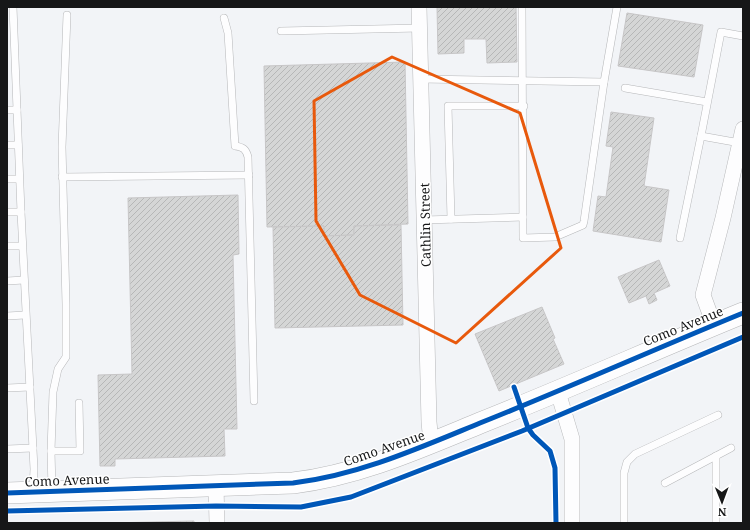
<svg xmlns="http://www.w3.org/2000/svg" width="750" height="530" viewBox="0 0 750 530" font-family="'Noto Serif',serif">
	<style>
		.building { fill: url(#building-hatch); stroke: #c7c6c7 }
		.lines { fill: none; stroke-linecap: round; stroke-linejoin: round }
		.lane-casing { stroke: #b6b7b9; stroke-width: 8 }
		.street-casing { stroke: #b6b7b9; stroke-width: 16 }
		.secondary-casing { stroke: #b6b7b9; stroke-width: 22 }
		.lane { stroke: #fdfdfe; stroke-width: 7 }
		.street { stroke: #fdfdfe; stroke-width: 15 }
		.secondary { stroke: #fdfdfe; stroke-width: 21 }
		.cycleway-casing { stroke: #fff; stroke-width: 8 }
		.cycleway { stroke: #0057b8; stroke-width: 5 }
		.marked { fill: none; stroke: #e8590c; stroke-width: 3; stroke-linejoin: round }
		.labels { text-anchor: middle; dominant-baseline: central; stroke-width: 3; stroke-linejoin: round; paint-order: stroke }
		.street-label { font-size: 13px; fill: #161718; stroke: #fff }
	</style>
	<defs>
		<pattern id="building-hatch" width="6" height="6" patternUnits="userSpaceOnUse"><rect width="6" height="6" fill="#d5d6d6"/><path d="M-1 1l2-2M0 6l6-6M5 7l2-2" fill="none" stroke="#b6b7b7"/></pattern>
	</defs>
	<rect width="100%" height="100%" fill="#f2f4f7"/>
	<g class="building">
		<polygon points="437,7 516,7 517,62 487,63 486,39 464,39 464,53 438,54"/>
		<polygon points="627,13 703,25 694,77 618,66"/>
		<polygon points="405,62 408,224 354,226 354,235 324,236 324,226 267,227 264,66"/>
		<polygon points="611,112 654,118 644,186 669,190 661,242 593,231 598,196 606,197 613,147 606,146"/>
		<polygon points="238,195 239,254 233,255 237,429 224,429 225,456 115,459 115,466 100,466 98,375 132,374 128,198"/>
		<polygon points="401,225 403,325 275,328 273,227 324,226 324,236 354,235 354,226"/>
		<polygon points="659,260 670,286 654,293 657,300 649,304 646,296 629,303 618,277"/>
		<polygon points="542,307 555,338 553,339 564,364 499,391 475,334"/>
		<polygon points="194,521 194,523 109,523"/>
	</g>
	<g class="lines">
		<defs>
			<g id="lane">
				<polyline points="13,7 21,212"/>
				<polyline points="522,7 523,238 555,237 583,225 584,221 604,82"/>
				<path d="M224,18l4,15 7,113c8,1 11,3 13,11l6,244"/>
				<polyline points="281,31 420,28"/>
				<polyline points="421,79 604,82 617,7"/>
				<polyline points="625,88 707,102"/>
				<polyline points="7,110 17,110"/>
				<polyline points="701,136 721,32 743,36"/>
				<polyline points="7,145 18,145"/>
				<polyline points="62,177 249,175"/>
				<polyline points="7,179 19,179"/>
				<polyline points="7,212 21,212 34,469 33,489"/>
				<polyline points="451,219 448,106 524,106"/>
				<polyline points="424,220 523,217"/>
				<polyline points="680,238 701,136 740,143"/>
				<polyline points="7,246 22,246"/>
				<polyline points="7,281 24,280"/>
				<polyline points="7,316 25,315"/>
				<polyline points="7,388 30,387"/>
				<polyline points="7,449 33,448"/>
				<polyline points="51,451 80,451 79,403"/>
				<polyline points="716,456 716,523"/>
				<polyline points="665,483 731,448"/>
				<polyline points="52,489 51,451 53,392 58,369 66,357 66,304 62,147 67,15"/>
				<polyline points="624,523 624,473 627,462 635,454 718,415"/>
			</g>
			<g id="street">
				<polyline points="419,7 429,422 431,443"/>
				<polyline points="714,325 703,295 723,218 743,129"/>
				<polyline points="558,392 572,439 572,523"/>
				<polyline points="216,486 217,523"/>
			</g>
			<path id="secondary" d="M7,493l286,-10c66,-8 126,-35 187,-60 88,-35 175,-74 263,-110"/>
		</defs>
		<use href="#lane" class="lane-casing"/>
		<use href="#street" class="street-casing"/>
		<use href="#secondary" class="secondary-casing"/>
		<use href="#lane" class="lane"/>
		<use href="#street" class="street"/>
		<use href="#secondary" class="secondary"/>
		<defs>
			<g id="cycleway">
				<polyline points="514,387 528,428 533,435 550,451 555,468 556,523"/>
				<path d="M7,493l286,-10c66,-8 126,-35 187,-60 88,-35 175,-74 263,-110"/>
				<polyline points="7,511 216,506 301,507 351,497 522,431 743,337"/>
			</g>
		</defs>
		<use href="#cycleway" class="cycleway-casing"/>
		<use href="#cycleway" class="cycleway"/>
	</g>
	<path class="marked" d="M392,57l128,56 41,135 -105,95 -96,-48 -44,-74 -2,-120z"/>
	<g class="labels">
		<g class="street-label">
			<text transform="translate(425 225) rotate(-91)">Cathlin Street</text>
			<text transform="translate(683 326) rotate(-22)">Como Avenue</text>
			<text transform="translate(384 448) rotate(-19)">Como Avenue</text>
			<text transform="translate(67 480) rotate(-2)">Como Avenue</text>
		</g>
	</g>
	<rect width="750" height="530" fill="none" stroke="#161718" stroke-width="16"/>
	<g transform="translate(722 502) rotate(179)" stroke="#ffffff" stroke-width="3" paint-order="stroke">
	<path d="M0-3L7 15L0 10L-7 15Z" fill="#161718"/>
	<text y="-6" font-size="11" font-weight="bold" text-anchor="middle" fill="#161718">N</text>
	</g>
</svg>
